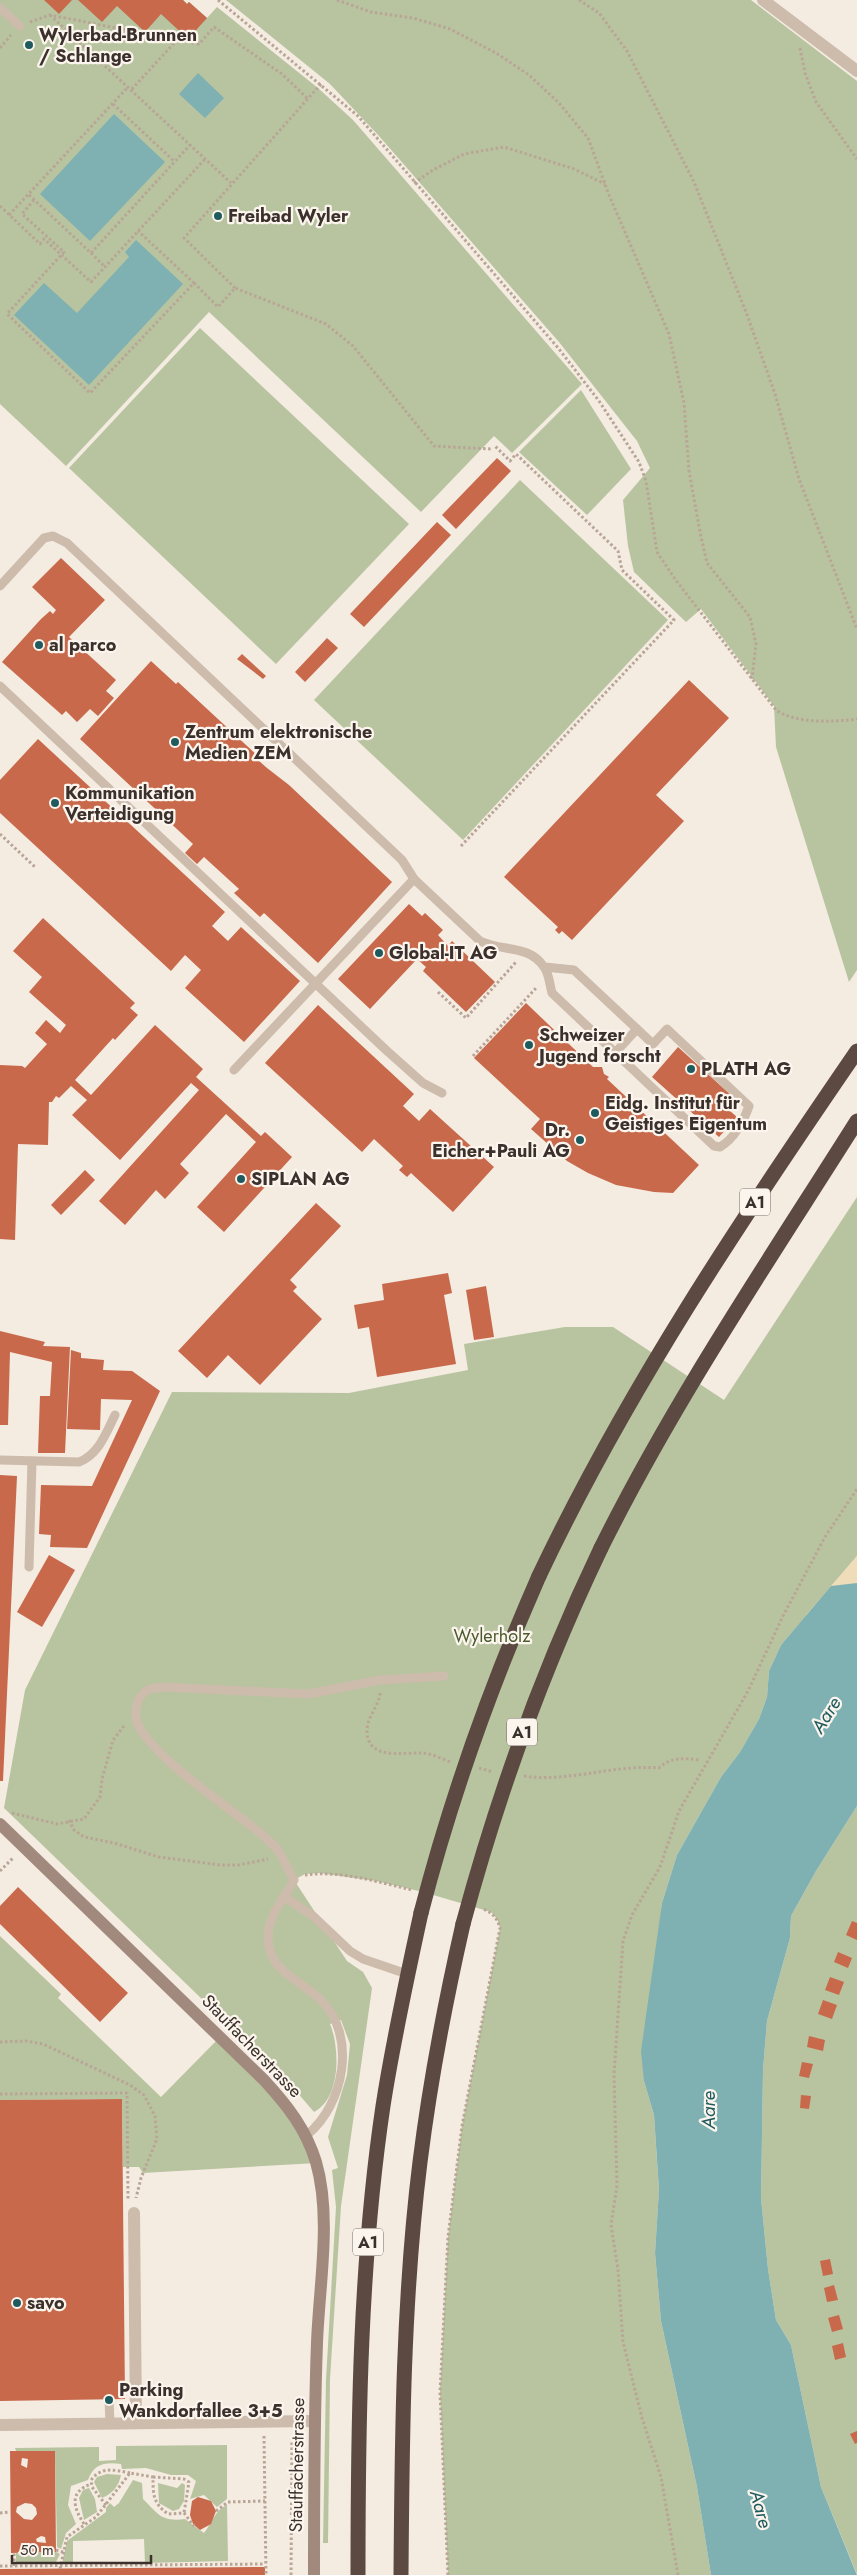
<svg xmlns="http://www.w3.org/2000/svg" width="857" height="2575" viewBox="0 0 857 2575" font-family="Jost,sans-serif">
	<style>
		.green { fill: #b8c4a0 }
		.sand { fill: #efdcb8 }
		.water { fill: #7fb0b2 }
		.building { fill: #c8694b; fill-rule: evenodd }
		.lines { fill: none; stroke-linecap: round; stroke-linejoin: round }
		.path { stroke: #b9a596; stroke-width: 3; stroke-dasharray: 2.5 2.5; stroke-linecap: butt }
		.lane { stroke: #cdbbac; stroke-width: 9 }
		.street { stroke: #cdbbac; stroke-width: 12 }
		.secondary { stroke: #a18a7d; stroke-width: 12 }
		.highway { stroke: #5c4a42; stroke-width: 15 }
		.highway-bridge { stroke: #5c4a42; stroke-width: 15 }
		.poi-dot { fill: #1f5a5e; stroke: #fbf5ee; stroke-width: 2 }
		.labels { text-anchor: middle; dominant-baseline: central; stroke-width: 4.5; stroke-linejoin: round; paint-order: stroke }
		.shield { fill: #fbf5ee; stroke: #756b66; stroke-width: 1 }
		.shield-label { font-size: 16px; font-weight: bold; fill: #3b302b }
		.poi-label { font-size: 18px; font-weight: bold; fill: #3b302b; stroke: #fbf5ee; text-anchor: start }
		.park-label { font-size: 18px; fill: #4a5a2e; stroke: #fbf5ee }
		.street-label { font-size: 18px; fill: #3b302b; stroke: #fbf5ee }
		.water-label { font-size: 19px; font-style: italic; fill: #1f5a5e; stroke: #fbf5ee }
	</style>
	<rect width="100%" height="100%" fill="#f4ebe1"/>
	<g class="green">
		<polygon points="0,0 183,0 187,4 189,2 207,18 217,7 318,88 353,120 582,384 512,453 494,436 421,512 209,312 66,466 0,404"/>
		<polygon points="226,0 751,0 857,81 857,970 849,982 776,747 774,706 701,609 686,622 634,572 628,546 623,500 650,468 637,441 559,342 379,136 330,84"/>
		<polygon points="200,328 409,524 276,664 69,468"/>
		<polygon points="581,390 631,469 587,515 519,452"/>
		<polygon points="520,480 668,620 463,840 314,700"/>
		<path d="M857,1197v359l-76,89 -12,26 -2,26 -8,22 -19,33 -19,25 -44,78 -15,48 -18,178 10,34 5,76 -4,62 6,68 36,166 14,88h-263l-8,-183 8,-155 14,-111 38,-198 -3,-9 -6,-7 -68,-20 -47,-11 -57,-8 -14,1 -11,6 53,81 16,11 9,16 -31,218 -11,173 -2,164h-5l3,-163 10,-173 -4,-37 6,-2 -10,-31 19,-62 3,-31 -9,-24 -11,4c10,24 11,75 -16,88l-24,-28 -286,-276 21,-118 147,-298 177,1 119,-23 -4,-26 101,-17h48l111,73z"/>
		<polygon points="857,1806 857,2574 821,2487 791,2345 776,2320 768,2269 761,2198 763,2070 767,2021 790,1938 791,1916 816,1871"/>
		<polygon points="0,1936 61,1994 58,1998 161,2097 220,2037 264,2080 317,2163 143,2173 139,2167 123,2167 122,2099 0,2100"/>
		<path d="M227,2445v54l-10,8 -13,-12 -14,4 6,-18 -8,-6h-17l-25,-7 -24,1 -1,-5c-17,-2 -27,0 -33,16l-17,6 -3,19 8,19 -10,9 -5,16 -4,-2 -2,-96h-39l-1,-3 84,-1v14l17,-1v-14z"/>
		<path d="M107,2474l14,1c-2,11 -9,19 -19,23l-8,-16 3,-5z"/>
		<path d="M133,2480l9,3 1,16c16,16 19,23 42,20l19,14c7,-9 12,-24 23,-28l1,56 -83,2 -1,-24 -71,2v23h-11l5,-23 39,-29v-4l4,-5 4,4 5,-4z"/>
		<polygon points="158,2483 177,2488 182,2483 185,2485 184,2501 179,2509 173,2511 159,2503"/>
		<polygon points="89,2488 95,2499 97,2512 84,2520 79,2498 83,2490"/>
		<polygon points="56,2552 60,2554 55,2564 16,2564 16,2553"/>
	</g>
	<polygon class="sand" points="857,1556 857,1614 806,1615"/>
	<g class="water">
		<polygon points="198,73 224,98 205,118 179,94"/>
		<polygon points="114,114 165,162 90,241 40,194"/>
		<polygon points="136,240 183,284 89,385 14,315 44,283 77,313 129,257 125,252"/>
		<polygon points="857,1583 857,1806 816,1871 791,1916 790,1938 767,2021 763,2070 761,2198 768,2269 776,2320 791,2345 821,2487 857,2575 711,2575 697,2487 661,2321 655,2253 659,2190 654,2115 644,2081 641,2051 662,1903 677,1855 721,1777 740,1752 759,1719 767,1697 769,1671 781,1645 831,1586"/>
	</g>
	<g class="building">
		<polygon points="44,0 72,0 59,14"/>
		<polygon points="78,0 183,0 187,4 189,2 207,18 188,39 161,14 145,32 117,6 102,22"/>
		<polygon points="497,458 511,471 456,529 442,515"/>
		<polygon points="437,522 451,535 364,627 350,614"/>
		<polygon points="61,558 105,600 69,637 116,680 106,691 114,698 98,716 90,709 77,722 66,711 62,715 2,662 41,619 50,611 53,614 56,610 32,587"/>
		<polygon points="327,638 338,648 305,682 295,672"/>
		<polygon points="242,654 266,676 263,679 237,659"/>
		<polygon points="151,661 176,684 178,682 260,758 258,760 267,768 289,785 392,882 318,963 264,913 260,917 234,893 239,889 204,857 197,864 185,853 193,844 80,739"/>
		<polygon points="689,680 729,718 656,795 684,821 572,940 562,931 559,934 555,930 558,927 504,877"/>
		<polygon points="38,739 225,912 212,926 228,941 241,927 300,981 244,1042 185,988 201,970 185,955 171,971 0,813 0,780"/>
		<polygon points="409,904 422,916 425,913 443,930 438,935 448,946 452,941 495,982 466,1012 423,971 426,967 417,959 370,1009 338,979"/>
		<polygon points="43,918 135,1003 130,1008 138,1015 115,1040 113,1038 75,1080 91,1095 155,1025 203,1069 196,1077 261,1136 265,1132 292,1157 224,1232 197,1207 256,1142 226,1114 180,1164 189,1173 165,1199 156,1190 125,1225 99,1201 199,1090 191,1083 120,1160 72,1115 87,1100 71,1086 59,1098 56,1096 52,1102 49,1102 48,1145 18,1144 15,1240 0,1239 0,1065 22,1066 25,1068 47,1044 35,1033 46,1020 60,1033 66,1025 29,992 42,977 13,951"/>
		<polygon points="526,1003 593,1067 602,1067 604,1074 609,1077 607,1079 699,1165 673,1193 654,1192 616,1185 588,1173 567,1161 531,1129 540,1119 474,1058"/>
		<polygon points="318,1005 414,1094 403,1106 419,1121 430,1109 494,1167 453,1212 411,1173 407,1177 399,1170 403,1166 374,1139 362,1152 265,1063"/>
		<polygon points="678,1047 732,1096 723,1105 737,1117 719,1137 652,1077"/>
		<polygon points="85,1170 95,1180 61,1215 51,1205"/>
		<polygon points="316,1203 341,1226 290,1280 297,1287 293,1291 322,1319 260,1385 228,1355 207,1378 178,1351"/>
		<polygon points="448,1273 452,1293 444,1295 456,1364 377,1377 369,1327 358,1329 354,1305 384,1300 382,1284"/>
		<polygon points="486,1286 494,1337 474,1340 466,1290"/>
		<polygon points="0,1331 45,1342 43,1346 70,1347 65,1453 38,1453 40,1396 50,1396 52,1362 10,1352 8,1425 0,1425"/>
		<polygon points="71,1350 81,1353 81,1358 104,1360 103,1370 132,1371 160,1391 87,1548 50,1547 51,1535 39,1534 41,1485 92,1486 132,1400 101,1399 100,1430 67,1429"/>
		<polygon points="0,1475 17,1476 3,1781 0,1781"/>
		<polygon points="49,1555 75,1570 42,1627 17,1612"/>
		<polygon points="18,1887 128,1993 100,2022 0,1924 0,1906"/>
		<polygon points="852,1921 857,1923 857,1940 846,1935"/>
		<polygon points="838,1952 852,1958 848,1968 834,1962"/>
		<polygon points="830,1977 844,1982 839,1995 825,1990"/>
		<polygon points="823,2000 837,2005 832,2019 818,2014"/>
		<polygon points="809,2036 825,2040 823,2051 807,2047"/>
		<polygon points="802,2062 813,2064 809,2078 799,2076"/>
		<polygon points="801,2095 811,2096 809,2109 800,2108"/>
		<polygon points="122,2099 125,2399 0,2401 0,2100"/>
		<polygon points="830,2259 833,2274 823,2276 820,2261"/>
		<polygon points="834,2285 838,2300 827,2302 824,2288"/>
		<polygon points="839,2315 843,2329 832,2332 828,2318"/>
		<polygon points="843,2343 846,2357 835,2360 832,2346"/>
		<polygon points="857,2431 857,2443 855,2444 850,2434"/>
		<path d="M10,2451h45l1,101 -45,1zM22,2458l6,1 -1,9 -6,-3zM25,2503l7,1 4,4 1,6 -5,6 -8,-1 -8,-7 1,-5zM41,2536l4,1 1,6 -9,-1 -1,-3z"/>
		<polygon points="198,2497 211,2501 216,2511 211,2524 200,2530 193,2524 190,2515 192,2501"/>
		<polygon points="265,2567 265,2575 0,2575 0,2569"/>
	</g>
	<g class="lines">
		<g class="path">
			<path d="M218,0l140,116 201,233 40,52 40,61 7,19 11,71 18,27 101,131c20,14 57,12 81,9"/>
			<polyline points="337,0 371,12 413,18 450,29 496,53 529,75 559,103 588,138 609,195 669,334 684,403 689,471 700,532 707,563 750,617 756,644 752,679"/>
			<polyline points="579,0 599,13 627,51 694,182 746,312 775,394 799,479 857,629"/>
			<polyline points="50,15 231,183"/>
			<polyline points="30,22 50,15 177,40 131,90"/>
			<polyline points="177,40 199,44 214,27 282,74 308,99"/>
			<polyline points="0,48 11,35"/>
			<polyline points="800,48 805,73 816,102 857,159"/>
			<polyline points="113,104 175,162"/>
			<polyline points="414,183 433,170 464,154 504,147 574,169 605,184"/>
			<polyline points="29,195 91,253 190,145"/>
			<polyline points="34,200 22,214 64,252 7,314 90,393 194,283 138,231"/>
			<polyline points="0,206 40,244 44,239 91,282 205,159"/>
			<polyline points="9,215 128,87"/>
			<polyline points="91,253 105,267"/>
			<polyline points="194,283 218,307 235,288 326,324 353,346 434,446 491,449"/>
			<polyline points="235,288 184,238 321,84"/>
			<polyline points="0,834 35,867"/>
			<polyline points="461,846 674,620 622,570 618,551 516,454 510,461 495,446"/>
			<polyline points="438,992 466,1018 516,962"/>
			<polyline points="473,1056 537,987"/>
			<path d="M380,1693c-1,14 -14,24 -13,40 2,28 39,19 55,20 9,0 20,6 29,9"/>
			<polyline points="479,1768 493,1772"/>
			<path d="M524,1776c44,7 89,-12 135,-8 12,-11 24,-10 40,-8"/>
			<polyline points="12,1813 57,1824 84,1819 100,1797 102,1779 113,1740 124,1726"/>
			<polyline points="69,1820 74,1830 84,1837 114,1843 159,1857 220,1865 238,1865 268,1859"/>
			<polyline points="0,1871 14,1857"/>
			<path d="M305,1875c34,-5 73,7 107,15"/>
			<polyline points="0,2042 26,2041 43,2044 130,2085 144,2095 155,2116 157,2139 141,2178 136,2198"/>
			<polyline points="0,2094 127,2093 128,2200"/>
			<polyline points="264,2436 266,2575"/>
			<polyline points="153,2477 184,2479 189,2482 184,2513"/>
			<path d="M106,2505l-14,-18 -1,-7c11,-14 23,-10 39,-7"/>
			<polyline points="216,2511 228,2502 265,2501"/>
			<polyline points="0,2513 10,2512"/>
			<path d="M84,2524c-11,-17 -15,-32 7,-40"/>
			<polyline points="56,2550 63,2552"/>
			<polyline points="0,2566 265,2564"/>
			<polyline points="14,2566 14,2552"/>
			<path d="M60,2569l7,-32 29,-20 34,-44 23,4c0,18 0,26 15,37l16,-1 10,13"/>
			<polyline points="291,2575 292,2436"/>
			<path d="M448,2575l-8,-183 8,-155 14,-111 38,-198c-3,-10 -7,-15 -17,-19"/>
			<polyline points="678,2575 661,2477 642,2418 623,2342 618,2270 611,2225 617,2186 614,2075 623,1941 632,1915 660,1867 679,1811 748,1691 783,1616 825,1537 857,1489"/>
		</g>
		<g class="lane">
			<polyline points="0,8 20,26"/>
			<polyline points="0,586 44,538 53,536 67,543 402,860 414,879"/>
			<polyline points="0,686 386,1050 423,1083 442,1093"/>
			<polyline points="615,1053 637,1029"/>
			<path d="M234,1070l180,-191 66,62c22,11 49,3 64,26 5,6 6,19 8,26l162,153 6,1c14,-8 24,-26 29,-41l-82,-77 -14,15 -79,-74 -29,-3"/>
			<path d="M0,1460l79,2c20,-8 27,-29 36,-47"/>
			<polyline points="29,1567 32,1461"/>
			<polyline points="285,1897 313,1916 350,1951 363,1959 407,1974"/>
			<path d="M307,2135c37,-30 51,-100 13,-136 -20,-19 -52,-28 -52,-61 0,-23 16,-39 26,-58l-16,-30 -12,-12c-36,-31 -104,-73 -127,-111 -6,-11 -4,-31 9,-37 4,-2 10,-2 15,-3l145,7 72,-14 64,-4"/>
			<polyline points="109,2400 110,2423"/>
		</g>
		<g class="street">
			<polyline points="763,0 857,71"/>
			<polyline points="134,2213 136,2423"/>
			<polyline points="0,2425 315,2421"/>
		</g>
		<path class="secondary" d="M0,1824l264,256c23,25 42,49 52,82 16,55 3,124 1,181 -3,78 -3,155 -3,232"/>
		<g class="highway">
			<path d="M601,1548c74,-149 167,-286 256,-427"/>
			<path d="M539,1576c88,-186 202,-356 318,-525"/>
			<path d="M358,2575c0,-156 2,-314 25,-469 10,-65 24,-129 38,-193"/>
			<path d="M401,2575c1,-138 2,-276 19,-413 10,-80 25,-159 43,-238"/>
		</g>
		<g class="highway-bridge">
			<path d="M421,1913c30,-116 70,-228 118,-337"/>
			<path d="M463,1924c35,-130 80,-255 138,-376"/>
		</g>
	</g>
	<g class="poi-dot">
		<circle cx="29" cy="45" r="5"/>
		<circle cx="218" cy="216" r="5"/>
		<circle cx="39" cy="645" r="5"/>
		<circle cx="175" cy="742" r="5"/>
		<circle cx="55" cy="803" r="5"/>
		<circle cx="379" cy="953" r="5"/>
		<circle cx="529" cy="1045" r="5"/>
		<circle cx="691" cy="1069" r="5"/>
		<circle cx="595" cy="1113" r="5"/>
		<circle cx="580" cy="1140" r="5"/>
		<circle cx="241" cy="1179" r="5"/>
		<circle cx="17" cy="2303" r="5"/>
		<circle cx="109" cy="2400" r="5"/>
	</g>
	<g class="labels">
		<g class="shield">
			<rect x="740" y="1188.5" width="30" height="27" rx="4"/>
			<rect x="507" y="1718.5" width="30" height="27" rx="4"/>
			<rect x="353" y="2228.5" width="30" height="27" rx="4"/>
		</g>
		<g class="shield-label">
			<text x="755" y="1202">A1</text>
			<text x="522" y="1732">A1</text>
			<text x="368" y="2242">A1</text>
		</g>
		<g class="poi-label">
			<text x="39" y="35">Wylerbad-Brunnen<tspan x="39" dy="21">/ Schlange</tspan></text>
			<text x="228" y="216">Freibad Wyler</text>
			<text x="49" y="645">al parco</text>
			<text x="185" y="732">Zentrum elektronische<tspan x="185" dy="21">Medien ZEM</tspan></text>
			<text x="65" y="793">Kommunikation<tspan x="65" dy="21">Verteidigung</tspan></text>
			<text x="389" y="953">Global-IT AG</text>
			<text x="539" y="1035">Schweizer<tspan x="539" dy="21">Jugend forscht</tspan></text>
			<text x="701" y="1069">PLATH AG</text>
			<text x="605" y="1103">Eidg. Institut für<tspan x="605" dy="21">Geistiges Eigentum</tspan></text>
			<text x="570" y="1130" text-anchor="end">Dr.<tspan x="570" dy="21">Eicher+Pauli AG</tspan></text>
			<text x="251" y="1179">SIPLAN AG</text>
			<text x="27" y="2303">savo</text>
			<text x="119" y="2390">Parking<tspan x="119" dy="21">Wankdorfallee 3+5</tspan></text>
		</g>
		<g class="park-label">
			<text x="492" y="1636">Wylerholz</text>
		</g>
		<g class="street-label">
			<text transform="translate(252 2046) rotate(46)">Stauffacherstrasse</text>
			<text transform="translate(297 2465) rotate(-89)">Stauffacherstrasse</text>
		</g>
		<g class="water-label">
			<text transform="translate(826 1715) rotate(-58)">Aare</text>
			<text transform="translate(708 2110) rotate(-90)">Aare</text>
			<text transform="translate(761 2509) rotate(75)">Aare</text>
		</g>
	</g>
	<path d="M12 2555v8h139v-8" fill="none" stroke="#3b302b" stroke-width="2.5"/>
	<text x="20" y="2555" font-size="15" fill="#3b302b" stroke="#fbf5ee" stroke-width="4" paint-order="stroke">50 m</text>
</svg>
